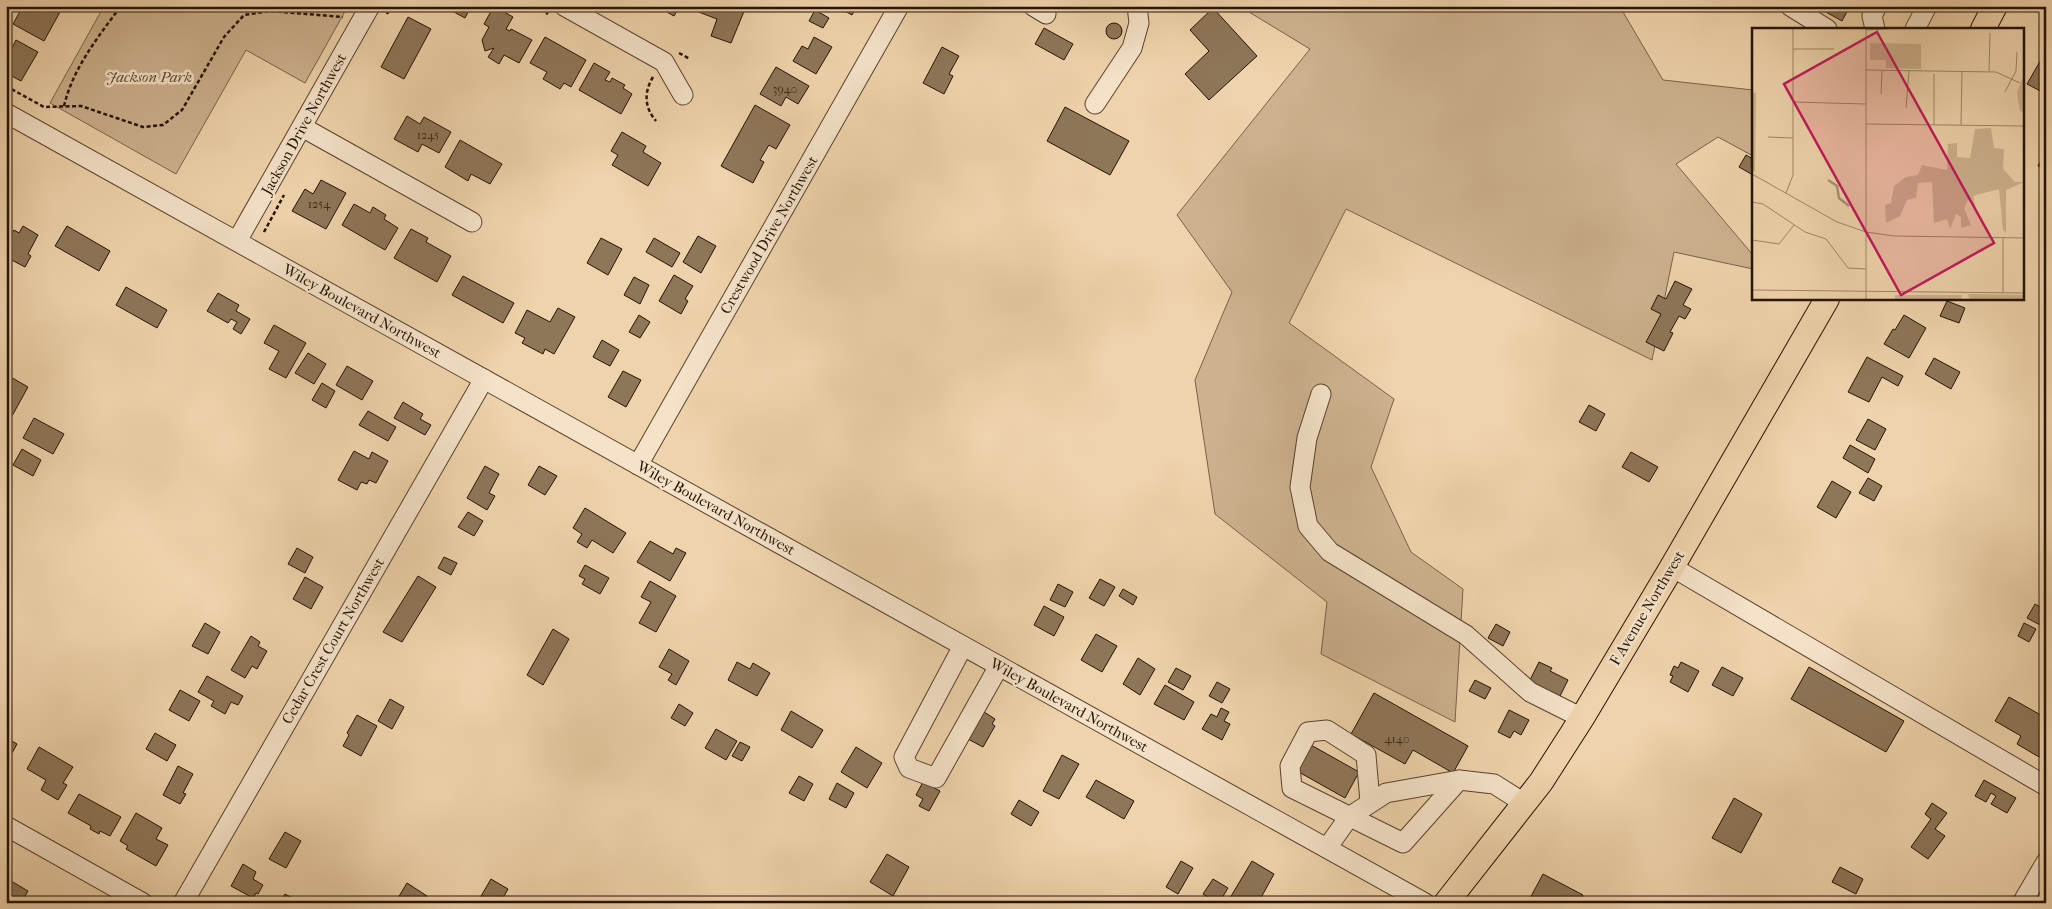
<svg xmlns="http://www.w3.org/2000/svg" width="2052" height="909" viewBox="0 0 2052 909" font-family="'IM FELL French Canon',serif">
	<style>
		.green { fill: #cdb28f; stroke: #796248 }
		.building { fill: #8e7659; stroke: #251200 }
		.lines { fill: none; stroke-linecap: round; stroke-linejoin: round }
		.minor-casing { stroke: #58422b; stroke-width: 21 }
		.major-casing { stroke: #251200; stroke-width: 26 }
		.path { stroke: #251200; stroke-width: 2.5; stroke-dasharray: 4 2.5; stroke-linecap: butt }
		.minor { stroke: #f5e2c9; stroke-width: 19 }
		.major { stroke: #efd3ac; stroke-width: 24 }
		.labels { text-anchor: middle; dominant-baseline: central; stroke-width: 5; stroke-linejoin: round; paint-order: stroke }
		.number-label { font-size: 12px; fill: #3f2b16 }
		.park-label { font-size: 15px; font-style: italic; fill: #604a32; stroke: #f5e2c9 }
		.street-label { font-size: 15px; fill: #251200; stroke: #f5e2c9 }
		.inset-river { fill: none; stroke: #aa9172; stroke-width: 2.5 }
		.inset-road { fill: none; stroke: #9e8667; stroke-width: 1 }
		.view { fill: #c2185b; fill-opacity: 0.15; stroke: #c2185b; stroke-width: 2.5 }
		.inset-edge { fill: none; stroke: #251200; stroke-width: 2.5 }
	</style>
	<rect width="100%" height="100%" fill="#efd3ac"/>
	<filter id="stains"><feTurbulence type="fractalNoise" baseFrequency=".004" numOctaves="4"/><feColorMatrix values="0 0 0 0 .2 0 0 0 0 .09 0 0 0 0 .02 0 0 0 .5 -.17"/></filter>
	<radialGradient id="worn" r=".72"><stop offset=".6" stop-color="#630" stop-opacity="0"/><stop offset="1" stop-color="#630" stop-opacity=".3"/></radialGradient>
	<g class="green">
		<polygon points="104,6 348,6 305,83 246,50 176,174 50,103"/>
		<polygon points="1239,6 1647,6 1623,12 1663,80 1753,90 1753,156 1718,137 1676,164 1753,255 1753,269 1674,252 1652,360 1346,209 1289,323 1394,399 1371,467 1411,552 1463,589 1455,722 1321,654 1327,602 1215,514 1195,380 1232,292 1177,215 1310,49"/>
	</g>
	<g class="building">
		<polygon points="23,6 29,10 30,6 50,6 60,12 44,41 13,24"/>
		<polygon points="443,6 471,6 465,18"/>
		<polygon points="494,6 513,17 506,29 510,31 511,29 532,40 519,63 504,55 499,64 488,57 494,48 485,51 482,40 489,27 484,24"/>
		<polygon points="656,6 680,6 674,16"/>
		<polygon points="697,6 739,6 745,9 731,43 711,36 717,19 696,11"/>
		<polygon points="836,6 857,6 852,15"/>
		<polygon points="1815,6 1850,6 1842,21"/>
		<polygon points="1213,8 1257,56 1209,100 1185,74 1209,51 1190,30"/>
		<polygon points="815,10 829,18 823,28 809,21"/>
		<polygon points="408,17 431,29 404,79 381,67"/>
		<circle cx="1114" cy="31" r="8"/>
		<polygon points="1044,28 1073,44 1064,60 1035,44"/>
		<polygon points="545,37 586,60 571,87 564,83 560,89 543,79 547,72 530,63"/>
		<polygon points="814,37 832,47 816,74 793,61 802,46 808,49"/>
		<polygon points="16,40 38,52 21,81 6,73 6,49 8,46 12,48"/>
		<polygon points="942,47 959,56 949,74 953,76 944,94 923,83"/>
		<polygon points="2046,51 2046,94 2027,84"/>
		<polygon points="594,63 610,72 605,80 610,82 612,78 625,85 623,88 632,94 621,114 579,90"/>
		<polygon points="776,67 809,86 798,104 786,97 781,106 760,94"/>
		<polygon points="755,105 790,125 776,149 769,145 760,160 764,162 753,183 721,166"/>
		<polygon points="1065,107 1129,141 1110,175 1047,141"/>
		<polygon points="407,116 420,124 424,117 451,132 439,153 422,144 418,152 394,139"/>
		<polygon points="622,132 646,146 643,152 661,163 648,186 612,165 618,155 611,151"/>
		<polygon points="460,140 502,164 490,184 471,174 468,181 445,167"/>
		<polygon points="2046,151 2046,170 2038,166"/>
		<polygon points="1746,155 1753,159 1753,175 1739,167"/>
		<polygon points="321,180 346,193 326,229 292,211 305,189 313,194"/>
		<polygon points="354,204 370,213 373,207 386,215 384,219 398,228 385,250 342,225"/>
		<polygon points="23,226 38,235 28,254 31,256 25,267 6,257 6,235 9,231 12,233 14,230 19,233"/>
		<polygon points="67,226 110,251 99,271 55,246"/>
		<polygon points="411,229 428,238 426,242 451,256 437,282 394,258"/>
		<polygon points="698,236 716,246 701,273 683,262"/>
		<polygon points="601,238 622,249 608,275 587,263"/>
		<polygon points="654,238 680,253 672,267 646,252"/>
		<polygon points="674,275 693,286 685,299 688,301 681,314 659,301"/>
		<polygon points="463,276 514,303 503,323 452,295"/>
		<polygon points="634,277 649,285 640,304 624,295"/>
		<polygon points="1675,281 1692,289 1683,305 1691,309 1685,319 1679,316 1670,332 1673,333 1664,351 1646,342 1661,314 1651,309 1658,295 1666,299"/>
		<polygon points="126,287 167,310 157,328 116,305"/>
		<polygon points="218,293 239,305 236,311 250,319 241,334 233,329 237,322 231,319 228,323 207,311"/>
		<polygon points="1947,301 1965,308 1959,323 1940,316"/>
		<polygon points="558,308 575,317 554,354 545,349 543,354 522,343 525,338 515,333 527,310 550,322"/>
		<polygon points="639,315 650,322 640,338 629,332"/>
		<polygon points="1904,315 1926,328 1909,358 1884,344 1893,329 1895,330"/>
		<polygon points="274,325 306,343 286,378 269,369 279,351 264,343"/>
		<polygon points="602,340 619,350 610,366 593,357"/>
		<polygon points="308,353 326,364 314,384 295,373"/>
		<polygon points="1867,357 1903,376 1898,386 1882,377 1869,402 1848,392"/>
		<polygon points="1934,358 1960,372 1951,389 1925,374"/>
		<polygon points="347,366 373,381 362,400 336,385"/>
		<polygon points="623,371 641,380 626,407 608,397"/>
		<polygon points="9,376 28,387 12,416 6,412 6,381"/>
		<polygon points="322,383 335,391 326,408 312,400"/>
		<polygon points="403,402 423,414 420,419 431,425 425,435 394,418"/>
		<polygon points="1589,405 1605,414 1596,431 1579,422"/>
		<polygon points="368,411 396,427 388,441 359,425"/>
		<polygon points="34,418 64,434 53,454 23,438"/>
		<polygon points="1868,419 1886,429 1875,450 1856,440"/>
		<polygon points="1850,445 1875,459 1868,473 1843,458"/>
		<polygon points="22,449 41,460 33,476 13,465"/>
		<polygon points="354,451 369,459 372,452 388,461 376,483 369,480 367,484 361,482 357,490 338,480"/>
		<polygon points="1631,452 1658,467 1649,482 1622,467"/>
		<polygon points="485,466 499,474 489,493 495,496 487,510 467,498"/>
		<polygon points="539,466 557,476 545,495 528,485"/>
		<polygon points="1868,478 1882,486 1874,501 1859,493"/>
		<polygon points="1832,481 1851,492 1836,518 1817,507"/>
		<polygon points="585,508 626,533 613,553 592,540 587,548 577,542 582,534 573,528"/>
		<polygon points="468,512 483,521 474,536 458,527"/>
		<polygon points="650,541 673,554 676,548 686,553 670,581 637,562"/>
		<polygon points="297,548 313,557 305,573 288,564"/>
		<polygon points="444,557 457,563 451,575 438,568"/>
		<polygon points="585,565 609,578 600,594 582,584 585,579 579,576"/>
		<polygon points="418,576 436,587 402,642 383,632"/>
		<polygon points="305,577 323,587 311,609 293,599"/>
		<polygon points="1100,579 1115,587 1104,606 1089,598"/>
		<polygon points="650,581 676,596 656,632 639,623 651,602 641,597"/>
		<polygon points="1058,584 1073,592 1065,607 1050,600"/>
		<polygon points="1123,589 1137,597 1133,605 1119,596"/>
		<polygon points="2035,604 2046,610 2046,620 2042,626 2027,618"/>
		<polygon points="1044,606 1064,617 1054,636 1034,625"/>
		<polygon points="205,623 220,632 208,654 192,646"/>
		<polygon points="2024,623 2036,629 2029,642 2018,636"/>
		<polygon points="1496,624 1510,632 1503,646 1488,638"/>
		<polygon points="553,629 569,639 543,685 527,675"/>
		<polygon points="1096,634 1117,646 1102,672 1081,660"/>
		<polygon points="251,636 260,642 258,646 267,651 257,669 252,666 245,678 231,670"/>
		<polygon points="669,649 689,661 676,685 668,680 672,674 659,667"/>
		<polygon points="1138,658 1155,669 1140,695 1123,684"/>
		<polygon points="737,662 750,669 753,663 770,673 757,696 728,680"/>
		<polygon points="1539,662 1552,668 1550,671 1568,680 1559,698 1529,682"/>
		<polygon points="1681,662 1699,671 1688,692 1670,682 1673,676 1670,675 1674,666 1678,668"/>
		<polygon points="1722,667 1743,678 1733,696 1712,685"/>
		<polygon points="1809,667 1904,721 1886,752 1791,699"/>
		<polygon points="1176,668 1191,676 1183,690 1168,682"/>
		<polygon points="207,676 243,696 238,705 231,702 225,714 211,706 214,701 198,692"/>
		<polygon points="1475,680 1491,688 1485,699 1469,691"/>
		<polygon points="1217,682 1230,689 1222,703 1209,696"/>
		<polygon points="1165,685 1194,702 1184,720 1154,704"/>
		<polygon points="180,690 200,701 189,721 169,710"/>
		<polygon points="1374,693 1468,746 1453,773 1413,750 1405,764 1351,734"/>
		<polygon points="2009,697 2046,718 2046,725 2040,735 2046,739 2046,746 2039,757 2017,744 2021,736 1995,721"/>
		<polygon points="390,699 404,707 392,729 378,721"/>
		<polygon points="679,704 693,713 685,726 671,718"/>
		<polygon points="1221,708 1229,712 1224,721 1230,724 1222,740 1202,729 1211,714 1217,717"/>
		<polygon points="981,710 995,719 992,724 995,726 983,747 966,738"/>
		<polygon points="1509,710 1529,720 1521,735 1514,731 1510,738 1498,732"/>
		<polygon points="791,711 823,730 812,748 781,730"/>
		<polygon points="357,715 377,726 361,756 343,746 349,735 347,733"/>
		<polygon points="716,729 737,741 726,760 705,748"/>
		<polygon points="155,733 176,745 167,761 146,749"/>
		<polygon points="7,738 17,744 6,764 6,740"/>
		<polygon points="740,742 750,747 742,761 732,756"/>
		<polygon points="1311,745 1359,772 1345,798 1297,771"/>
		<polygon points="39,747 73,767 63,783 67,785 58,800 41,790 46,780 27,769"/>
		<polygon points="856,747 882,763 867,788 841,772"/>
		<polygon points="1062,755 1079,764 1059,799 1043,791"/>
		<polygon points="178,766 193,774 183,793 186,794 180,804 163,795"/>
		<polygon points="799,776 813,784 804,801 789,793"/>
		<polygon points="1096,780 1134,801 1124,819 1086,797"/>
		<polygon points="1984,780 2016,798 2007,813 1991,804 1996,796 1991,793 1986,802 1975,796"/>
		<polygon points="923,782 940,791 929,811 919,806 923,799 916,795"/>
		<polygon points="837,783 854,793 846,808 829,799"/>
		<polygon points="79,794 121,817 110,836 100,831 99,834 90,829 91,826 68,813"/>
		<polygon points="1734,798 1762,814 1741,853 1712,838"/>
		<polygon points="1019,800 1039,812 1031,826 1011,814"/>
		<polygon points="1932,803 1947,813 1935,829 1945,836 1928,859 1911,847 1931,819 1925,814"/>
		<polygon points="136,813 162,828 156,839 168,845 156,866 126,849 128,846 120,841"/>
		<polygon points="285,832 301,841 286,868 269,859"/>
		<polygon points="887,854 909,867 893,896 870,882"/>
		<polygon points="1181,861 1193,868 1178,894 1166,887"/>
		<polygon points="1252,861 1274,874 1258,903 1227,903"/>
		<polygon points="243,864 256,872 253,879 263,885 258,894 256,893 253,898 231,886"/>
		<polygon points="1840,867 1863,879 1856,894 1832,882"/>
		<polygon points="1543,874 1583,895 1579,903 1528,902"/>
		<polygon points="6,878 28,891 21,903 6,903"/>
		<polygon points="491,879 508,889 500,903 477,903"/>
		<polygon points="1213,879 1228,888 1219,903 1203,894"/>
		<polygon points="407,883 427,896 423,903 395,903"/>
		<polygon points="285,894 302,903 280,903"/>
	</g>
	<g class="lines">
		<defs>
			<g id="minor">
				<polyline points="564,6 664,62 683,95"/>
				<polyline points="1033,6 1046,14"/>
				<polyline points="1790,6 1827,29"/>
				<polyline points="1875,29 1872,16 1877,6"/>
				<polyline points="1915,29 1927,6"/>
				<polyline points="1095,104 1132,48 1139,23 1137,6"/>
				<polyline points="6,113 1425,903"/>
				<polyline points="302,127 472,222"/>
				<polyline points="237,241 370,6"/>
				<polyline points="1321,394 1307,438 1300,487 1308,526 1330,552 1466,635 1530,692 1582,718"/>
				<polyline points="638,465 899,6"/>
				<polyline points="1672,567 2046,786"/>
				<polyline points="963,646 904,757 909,768 936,778 999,666"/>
				<polyline points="1370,802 1366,755 1327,730 1308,732 1290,766 1292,788 1403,843 1459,780"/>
				<polyline points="6,826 143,903"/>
				<polyline points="1327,848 1349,817 1386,793 1459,780 1494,784 1524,803"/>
				<polyline points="183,903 484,379"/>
				<polyline points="2022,903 2046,862"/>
			</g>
			<g id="major">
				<polyline points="1983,29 1995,6"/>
				<polyline points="1446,903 1541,782 1582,718 1672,567 1827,299"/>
			</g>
		</defs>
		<use href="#minor" class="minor-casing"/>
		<use href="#major" class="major-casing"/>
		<g class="path">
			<polyline points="535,6 548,14"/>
			<polyline points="387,14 391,6"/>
			<polyline points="679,53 690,59"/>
			<path d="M653,77c-9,15 -9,30 3,44"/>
			<polyline points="6,86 44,107 81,106 143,127 163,125 182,110 224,37 244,15 270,11 343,17"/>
			<path d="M64,106c9,-38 34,-69 57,-100"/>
			<polyline points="264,232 284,195"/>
		</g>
		<use href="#minor" class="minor"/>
		<use href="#major" class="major"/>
	</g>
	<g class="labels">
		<g class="number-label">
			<text x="785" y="89">3940</text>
			<text x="428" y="135">1245</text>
			<text x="319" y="204">1254</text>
			<text x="1397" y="739">4140</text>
		</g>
		<g class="park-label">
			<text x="149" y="77">Jackson Park</text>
		</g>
		<g class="street-label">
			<text transform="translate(304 124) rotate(-61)">Jackson Drive Northwest</text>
			<text transform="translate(769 235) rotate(-60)">Crestwood Drive Northwest</text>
			<text transform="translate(362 311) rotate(29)">Wiley Boulevard Northwest</text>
			<text transform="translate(716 508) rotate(29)">Wiley Boulevard Northwest</text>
			<text transform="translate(1647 608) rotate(-59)">F Avenue Northwest</text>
			<text transform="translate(333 641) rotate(-60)">Cedar Crest Court Northwest</text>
			<text transform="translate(1069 705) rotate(29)">Wiley Boulevard Northwest</text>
		</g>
	</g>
	<g transform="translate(1752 28)">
		<rect width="272" height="272" fill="#efd3ac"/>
		<path d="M118,15l51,1v25l-35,-1v-8h-16zM272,46v38l-4,-1 -3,-18zM4,64l-1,80 -3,-2v-76zM239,100l3,20 10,1 -1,20 12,13h9l-18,8v43l-3,-3 -4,-41 -26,7 3,12 -8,-8 -4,8 7,17 -10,3v-11l-5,-3 -6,15 -3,-10 -13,4 -2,-41 -14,1 -2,15 -9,2 -7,16 -14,7 -1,-18 6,-2 3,-17 12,-9 12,-2 4,-10 25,5 1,-26 9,-1v14l13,1 5,-29zM216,266l56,1v5h-54zM143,267h67l-1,5h-66z" fill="#cdb28f"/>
		<path class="inset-river" d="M76,152l9,6 2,12 10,8"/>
		<path class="inset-road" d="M114,2l37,-2M41,21h41M114,42l130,2 24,11M237,43l1,-38M182,46v51M253,64l11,-21 1,-19M129,66l1,-23M41,74l73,2M154,80l3,-37M114,96l159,2M209,97l1,-54M16,109l25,1M0,146l85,48 29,10 28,4 131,2M34,165l7,-18v-147M0,174l11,2 42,28 21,7 22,29 18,1M0,212l27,4 15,-19M0,262l273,3M251,265v-55M114,272v-272"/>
		<path class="view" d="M125,4l117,211 -93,52 -117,-211z"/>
		<rect width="272" height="272" class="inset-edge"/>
	</g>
	<rect width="2052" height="909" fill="none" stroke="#efd3ac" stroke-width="25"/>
	<rect x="8" y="8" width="2037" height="894" fill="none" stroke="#251200" stroke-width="2.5"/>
	<rect x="12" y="12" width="2027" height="884" fill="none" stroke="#251200"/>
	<rect width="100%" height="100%" filter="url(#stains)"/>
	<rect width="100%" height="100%" fill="url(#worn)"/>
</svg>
